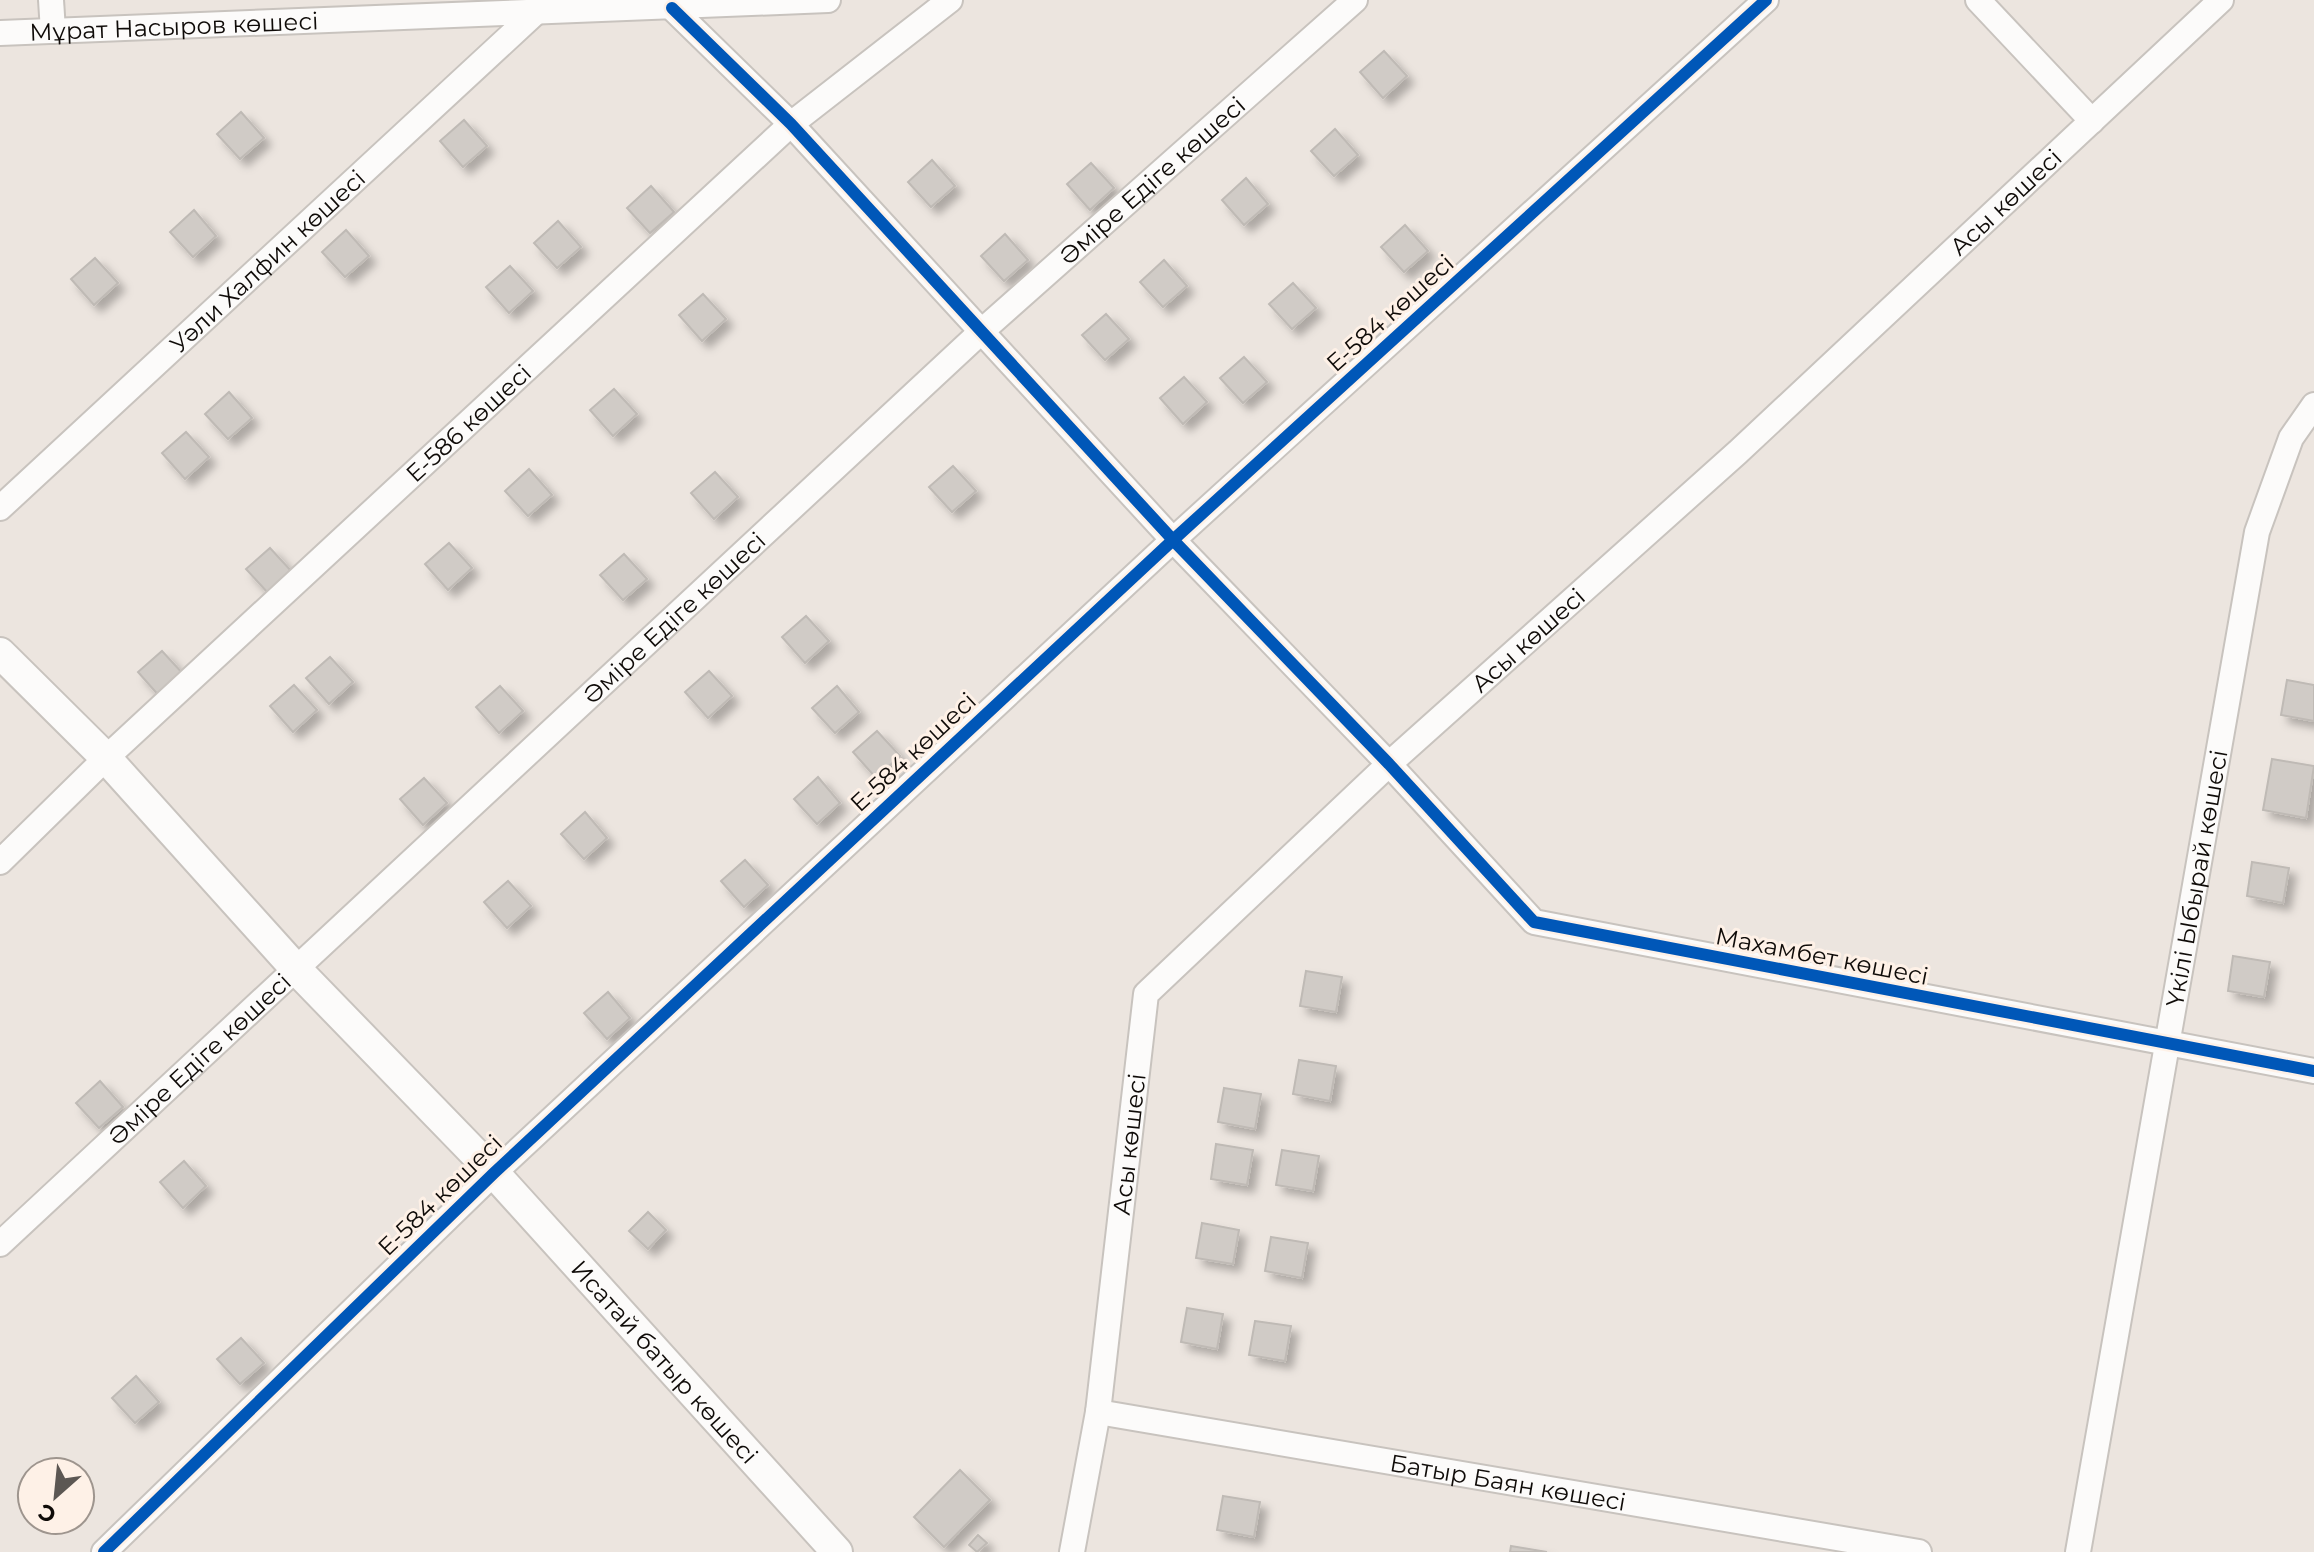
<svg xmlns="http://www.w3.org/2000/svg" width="2314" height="1552" viewBox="0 0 2314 1552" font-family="Montserrat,sans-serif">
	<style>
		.building { fill: #d0cbc6; stroke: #bfbab5; stroke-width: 2; filter: url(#shadow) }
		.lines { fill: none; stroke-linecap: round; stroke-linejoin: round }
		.minor-casing { stroke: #c8c3be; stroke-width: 28 }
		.tertiary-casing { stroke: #c8c3be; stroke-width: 34 }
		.minor { stroke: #fcfbfa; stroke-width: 24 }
		.tertiary { stroke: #fcfbfa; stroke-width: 30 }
		.cycleway-casing { stroke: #fef1e7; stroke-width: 17 }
		.cycleway { stroke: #0057b8; stroke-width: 12 }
		.labels { text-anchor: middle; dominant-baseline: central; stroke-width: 6; stroke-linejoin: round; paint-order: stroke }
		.street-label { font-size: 24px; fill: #0f0b08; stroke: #fef1e7 }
	</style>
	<defs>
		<filter id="shadow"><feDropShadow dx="7" dy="7" stdDeviation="4" flood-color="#0004"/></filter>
	</defs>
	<rect width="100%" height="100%" fill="#ece5df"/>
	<g class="building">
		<polygon points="1384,51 1407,76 1383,98 1360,72"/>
		<polygon points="241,112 264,138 240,159 217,134"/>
		<polygon points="464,120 487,146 463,167 440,141"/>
		<polygon points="1335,129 1358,155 1334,176 1311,151"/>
		<polygon points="932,160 955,186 931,207 908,182"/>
		<polygon points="1091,163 1114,188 1090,210 1067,184"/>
		<polygon points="1246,178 1268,204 1244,225 1222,200"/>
		<polygon points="651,186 674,212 650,233 627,208"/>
		<polygon points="194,210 216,236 193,257 170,232"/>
		<polygon points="558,221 581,247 557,268 534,243"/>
		<polygon points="1405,225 1428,251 1404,272 1381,247"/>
		<polygon points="346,230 369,256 345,277 322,252"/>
		<polygon points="1005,234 1028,260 1004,281 981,256"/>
		<polygon points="95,258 118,283 94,305 71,279"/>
		<polygon points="1164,260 1187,286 1163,307 1140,282"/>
		<polygon points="510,266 533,291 509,313 486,287"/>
		<polygon points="1293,283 1316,308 1292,329 1269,304"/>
		<polygon points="703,294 726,319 702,341 679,315"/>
		<polygon points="1106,314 1129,339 1105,360 1082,335"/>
		<polygon points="1244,357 1267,382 1243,403 1220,378"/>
		<polygon points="1184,377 1207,402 1183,424 1160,398"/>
		<polygon points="614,389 637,414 613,436 590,410"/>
		<polygon points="229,392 252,418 228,439 205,414"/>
		<polygon points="186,432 209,457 185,479 162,453"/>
		<polygon points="953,466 976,491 952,512 929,487"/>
		<polygon points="529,469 552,495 528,516 505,491"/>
		<polygon points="715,472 738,497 714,519 691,493"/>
		<polygon points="449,543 472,568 448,590 425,564"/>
		<polygon points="270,548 293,573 269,594 246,569"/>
		<polygon points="624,554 647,579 623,600 600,575"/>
		<polygon points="806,616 829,641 805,663 782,637"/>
		<polygon points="162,651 185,676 161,698 138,672"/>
		<polygon points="330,657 353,682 329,704 306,678"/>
		<polygon points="709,671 732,696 708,718 685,692"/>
		<polygon points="2287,680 2314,685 2314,721 2281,715"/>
		<polygon points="294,685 317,710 293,732 270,706"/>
		<polygon points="500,686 523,711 499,733 476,707"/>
		<polygon points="837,686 859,712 835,733 812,708"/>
		<polygon points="877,731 900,756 876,778 853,752"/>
		<polygon points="2272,759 2314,766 2306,818 2263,810"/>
		<polygon points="818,777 840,803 817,824 794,799"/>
		<polygon points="424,778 447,803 423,825 400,799"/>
		<polygon points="585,812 607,838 584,859 561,834"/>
		<polygon points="745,860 768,885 744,907 721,881"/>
		<polygon points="2252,862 2289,868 2283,903 2247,896"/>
		<polygon points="508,881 531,906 507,928 484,902"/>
		<polygon points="2233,956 2270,962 2264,997 2228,991"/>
		<polygon points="1306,971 1342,977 1336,1012 1300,1006"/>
		<polygon points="608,992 630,1018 607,1039 584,1013"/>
		<polygon points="1299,1060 1336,1066 1330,1101 1293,1094"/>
		<polygon points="100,1081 123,1107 99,1128 76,1103"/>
		<polygon points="1224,1088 1261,1094 1255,1129 1218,1122"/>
		<polygon points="1216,1144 1253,1150 1247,1185 1211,1179"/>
		<polygon points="1282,1150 1319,1156 1313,1191 1276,1185"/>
		<polygon points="184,1161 206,1186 183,1208 160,1182"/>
		<polygon points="648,1212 666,1230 648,1249 629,1231"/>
		<polygon points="1202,1223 1239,1230 1233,1264 1196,1258"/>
		<polygon points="1271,1237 1308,1243 1302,1278 1265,1271"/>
		<polygon points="1187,1308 1223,1314 1217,1349 1181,1342"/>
		<polygon points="1255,1321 1291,1326 1285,1361 1249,1355"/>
		<polygon points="241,1338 264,1363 240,1384 217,1359"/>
		<polygon points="136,1376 159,1402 135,1423 112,1398"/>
		<polygon points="960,1470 990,1500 944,1547 914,1517"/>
		<polygon points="1223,1496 1260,1502 1254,1537 1217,1530"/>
		<polygon points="978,1535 987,1543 977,1552 969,1545"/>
		<polygon points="1511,1546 1547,1552 1510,1552"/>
	</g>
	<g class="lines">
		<defs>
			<g id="minor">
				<polyline points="51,0 53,31"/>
				<polyline points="1978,0 2092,121"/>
				<polyline points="672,8 791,124 1173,540 1389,764 1534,922 2314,1071"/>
				<path id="s1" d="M0,33l828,-33"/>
				<path id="s2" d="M0,508l534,-494"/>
				<path id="s3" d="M0,862l106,-104 685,-634 159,-124"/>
				<path id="s4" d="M0,1244l983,-914 372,-330"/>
				<path id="s5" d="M1098,1412l821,140"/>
				<polyline points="104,1552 494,1173 1173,540 1766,0"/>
				<path id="s6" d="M1072,1552l26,-140 48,-418 243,-230 349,-312 483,-452"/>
				<path id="s7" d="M2078,1552l179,-1020 34,-94 23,-33"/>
			</g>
			<g id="tertiary">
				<path id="s8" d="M0,653l106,105 190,211 198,204 343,379"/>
			</g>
		</defs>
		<use href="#minor" class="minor-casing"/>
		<use href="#tertiary" class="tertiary-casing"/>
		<use href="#minor" class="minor"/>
		<use href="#tertiary" class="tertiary"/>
		<defs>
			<g id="cycleway">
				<polyline points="672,8 791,124 1173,540 1389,764 1534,922 2314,1071"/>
				<polyline points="104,1552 494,1173 1173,540 1766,0"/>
			</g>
		</defs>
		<use href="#cycleway" class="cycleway-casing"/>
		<use href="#cycleway" class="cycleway"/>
	</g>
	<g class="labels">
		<g class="street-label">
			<text stroke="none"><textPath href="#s1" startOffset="174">Мұрат Насыров көшесі</textPath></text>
			<text stroke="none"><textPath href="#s4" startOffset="1568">Әміре Едіге көшесі</textPath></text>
			<text stroke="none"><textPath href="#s6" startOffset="1732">Асы көшесі</textPath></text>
			<text stroke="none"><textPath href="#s2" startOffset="364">Уәли Халфин көшесі</textPath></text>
			<text transform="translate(1390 313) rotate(-42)">Е-584 көшесі</text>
			<text stroke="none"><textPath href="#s3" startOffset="642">Е-586 көшесі</textPath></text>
			<text stroke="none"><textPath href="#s4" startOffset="920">Әміре Едіге көшесі</textPath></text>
			<text stroke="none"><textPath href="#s6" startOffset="1084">Асы көшесі</textPath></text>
			<text transform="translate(913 752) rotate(-43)">Е-584 көшесі</text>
			<text stroke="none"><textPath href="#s7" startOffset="684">Үкілі Ыбырай көшесі</textPath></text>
			<text transform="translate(1822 956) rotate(11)">Махамбет көшесі</text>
			<text stroke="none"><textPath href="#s4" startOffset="272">Әміре Едіге көшесі</textPath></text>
			<text stroke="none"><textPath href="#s6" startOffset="412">Асы көшесі</textPath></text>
			<text transform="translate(440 1195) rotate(-44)">Е-584 көшесі</text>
			<text stroke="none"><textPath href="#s8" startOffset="972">Исатай батыр көшесі</textPath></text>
			<text stroke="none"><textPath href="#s5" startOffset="416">Батыр Баян көшесі</textPath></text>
		</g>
	</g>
	<g transform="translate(56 1496) rotate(207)"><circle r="38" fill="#fef1e7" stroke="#9e958e" stroke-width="2"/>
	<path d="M0-6L14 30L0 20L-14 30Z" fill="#5c5753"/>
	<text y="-12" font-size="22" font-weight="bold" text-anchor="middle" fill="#0f0b08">С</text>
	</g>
</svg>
